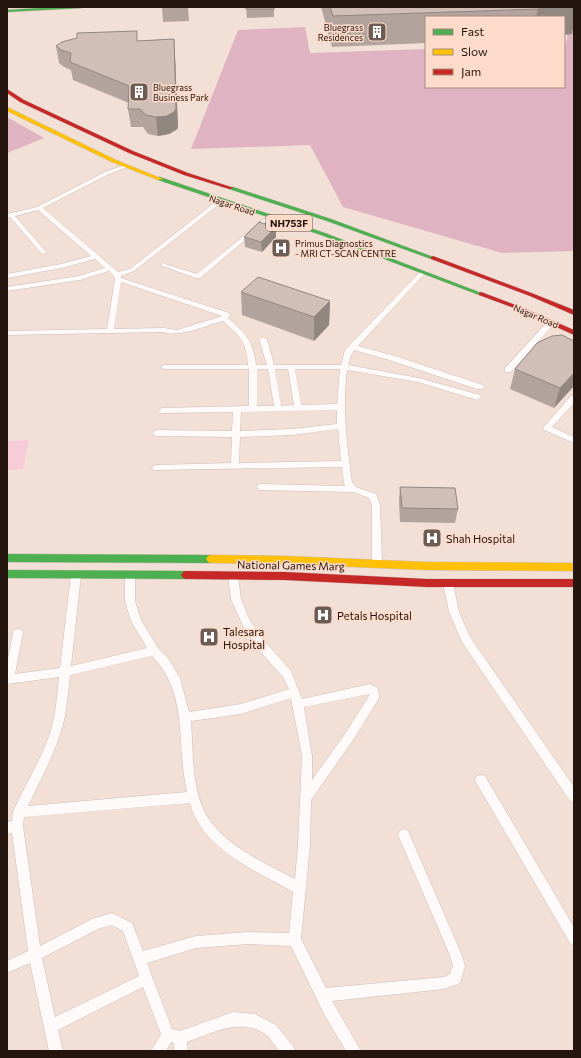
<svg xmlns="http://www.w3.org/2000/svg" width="581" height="1058" viewBox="0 0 581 1058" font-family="Commissioner,sans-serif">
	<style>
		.green { fill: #f8cbd9 }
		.forest { fill: #dfb3c2 }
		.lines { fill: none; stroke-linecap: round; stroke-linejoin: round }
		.street-casing { stroke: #cebeb6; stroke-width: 1 }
		.fast-casing { stroke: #cebeb6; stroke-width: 1 }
		.slow-casing { stroke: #cebeb6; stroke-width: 1 }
		.jam-casing { stroke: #cebeb6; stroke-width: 1 }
		.street { fill: #fdfaf9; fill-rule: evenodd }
		.fast { fill: #4caf50; fill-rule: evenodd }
		.slow { fill: #ffc107; fill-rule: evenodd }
		.jam { fill: #c62828; fill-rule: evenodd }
		.wall { fill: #b2a49d }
		.shaded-wall { fill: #918680 }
		.building { fill: #cfbfb7; stroke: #918680 }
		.labels { text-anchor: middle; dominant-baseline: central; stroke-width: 3; stroke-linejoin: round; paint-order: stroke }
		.far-poi-label { font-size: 9px; fill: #24150e; stroke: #fddbcb; text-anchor: start }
		.far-street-label { font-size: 9px; fill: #24150e; stroke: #fddbcb }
		.shield { fill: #fddbcb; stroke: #655047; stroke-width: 1 }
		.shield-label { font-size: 10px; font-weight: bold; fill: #24150e }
		.poi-label { font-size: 11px; fill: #24150e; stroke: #fddbcb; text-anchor: start }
		.street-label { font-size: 11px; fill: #24150e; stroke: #fddbcb }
	</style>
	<rect width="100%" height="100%" fill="#f2dfd6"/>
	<polygon class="green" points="29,440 23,469 7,470 7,441"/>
	<g class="forest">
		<polygon points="571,16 574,16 574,251 502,253 343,207 310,145 191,149 238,30 305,27 310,53 426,49 426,87 564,87 564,44 566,44"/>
		<polygon points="7,117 44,138 7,153"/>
	</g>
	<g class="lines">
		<defs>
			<g id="street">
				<path d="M125,165l5,1 -21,8 -66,34 75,64 12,-3 88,-69h4v2l-88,69 -13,5v2l108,35 1,2 -2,3c17,15 25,22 28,47h11l-8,-26 4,-2 4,2 7,26h67l4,-15 76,-79h4l1,1 -68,74 37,10 88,29 1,2 -1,2h-6l-88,-29 -35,-10 -2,3 -4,12 71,13 61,17 1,2 -4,3 -59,-18 -71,-12c-5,38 0,75 5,112l4,5 20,7 4,11 2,58 -2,3h-6l-2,-3v-58l-3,-7 -16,-6 -93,-2 -4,-3 4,-3 85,2 -1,-3 -2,-16 -189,3 -1,-2 1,-2 3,-1 75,-2 1,-26 -76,-1 -4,-3 4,-3 76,1 1,-19 -74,1 -1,-2 4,-3 87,-2v-37h-85l-4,-2 4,-2h84c-2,-26 -8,-28 -25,-44 -16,4 -44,17 -60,11l-156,3v-4l100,-2 8,-50 -1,-3 -5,-5 -29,9 -73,11v-4l72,-11 26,-8 -10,-9 -33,9 -55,10v-4l54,-10 30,-8 -53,-46 -23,6 32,37 -5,1 -32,-37 -3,1v-4l30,-7 68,-35zM121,282l101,34 -45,14 -13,-2 -50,1zM257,369h11l6,37h-17zM275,369h13l6,36 -13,1zM295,369h45l-3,35 -36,1zM337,410v14l-45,5 -52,2 1,-19zM338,429l3,32 -102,2 1,-26 52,-2z"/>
				<polygon points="269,215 271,216 271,218 200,278 196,278 160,265 163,263 165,264 197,274"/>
				<polygon points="548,321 554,321 555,323 511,372 505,372 505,368"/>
				<polygon points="574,395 574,403 552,427 574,437 574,443 544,430 543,428 571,396"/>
				<path d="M76,571l3,1 2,3 -10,91 76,-18 -16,-27 -6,-20v-26l2,-3h6l2,3v26l6,19 17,28 10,10 12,20 9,34 52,-8 48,-15 -6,-12 -24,-27 -16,-24 -12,-27 -3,-23 2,-3h6l2,3 3,23 9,22 17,23 24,27 11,28 68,-15 8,4 1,9 -1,3 -25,40 -42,60 -1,45 -9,94 25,49 118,-11 6,-3 3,-8 -4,-13 -51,-118 2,-4 4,-2 4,2 53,122 4,13 -5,17 -16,6 -112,12 29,50h-15l-22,-37 -33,-68 -43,-2 -52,4 -49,15 25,66 8,2 53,-19 22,2 21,11 17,21 2,5h-16c-4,-5 -8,-13 -14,-17 -24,-17 -53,-1 -78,8l1,9h-14v-8l-3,-1 -5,9h-15l10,-17 -18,-47 -85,43 5,21h-14l-19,-88 -23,10v-12l21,-10 -16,-118 -5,1v-12l5,-1 1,-9c12,-28 29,-53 38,-82 5,-17 6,-35 8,-53l-52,7v-20l6,-31 1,-3 4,-1 4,1 1,3 -8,41 45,-6 11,-93 2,-3zM152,656c37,37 24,89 35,136l-159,14c12,-25 25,-49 33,-75 6,-18 7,-37 9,-56zM369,694v2l-24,38 -33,46v-24l-8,-49zM291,698l11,58 -4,89 -3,34c-32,-17 -79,-37 -93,-73 -10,-25 -9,-57 -11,-85l50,-7zM190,803c11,45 66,68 103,89l-4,41 -41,-1 -52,4 -53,15 -11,-28 -20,-10 -20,6 -52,27 -17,-120 1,-9zM111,925l12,6 16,45 -84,41 -13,-59 56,-29z"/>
				<polygon points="448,579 451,580 453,583 459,612 470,637 574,787 574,802 570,801 462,642 449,612 443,583 445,580"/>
				<polygon points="481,775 485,776 574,927 574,945 570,943 477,784 475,780 477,776"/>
			</g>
			<g id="fast">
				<polygon points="57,7 84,7 82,8 7,12 7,10"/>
				<polygon points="160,177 325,233 484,294 483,295 479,295 321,235 158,180 157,179"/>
				<polygon points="229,187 233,187 331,219 436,258 435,259 431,259 327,221 229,189"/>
				<polygon points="7,554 211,555 214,556 216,559 214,562 211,563 7,562"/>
				<polygon points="7,570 186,571 189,572 191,575 189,578 186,579 7,578"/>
			</g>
			<g id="slow">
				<polygon points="7,107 116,160 163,179 158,180 112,162 7,111"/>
				<polygon points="211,555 285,556 426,562 574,563 574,571 426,570 285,564 211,563 208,562 206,559 208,556"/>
			</g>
			<g id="jam">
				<polygon points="7,89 24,100 133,151 188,173 234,188 229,189 184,175 129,153 20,102 7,93"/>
				<polygon points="433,256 534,294 574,310 574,315 530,296 431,259 431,257"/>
				<polygon points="481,292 521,307 574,330 574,335 517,309 479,295 479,293"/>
				<polygon points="186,571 285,572 427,579 574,579 574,587 427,587 285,580 186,579 183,578 181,575 183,572"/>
			</g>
		</defs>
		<use href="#street" class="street-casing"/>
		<use href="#fast" class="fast-casing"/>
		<use href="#slow" class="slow-casing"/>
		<use href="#jam" class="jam-casing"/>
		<use href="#street" class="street"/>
		<use href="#fast" class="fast"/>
		<use href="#slow" class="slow"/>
		<use href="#jam" class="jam"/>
	</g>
	<g class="wall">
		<polygon points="162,7 188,7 189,21 163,22"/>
		<polygon points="246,7 274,7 274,17 247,18"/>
		<polygon points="321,7 574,7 572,34 564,17 426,17 426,43 332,47"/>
		<polygon points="174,39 175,57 178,128 176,130 169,134 158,136 148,134 143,127 131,127 128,109 129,103 73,80 71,70 64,67 59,63 56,46 138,41"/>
		<polygon points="244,237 276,237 262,252 245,247"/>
		<polygon points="241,292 330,301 329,325 314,341 242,315"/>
		<polygon points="515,369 573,387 554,408 510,389"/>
		<polygon points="400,487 458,509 455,523 400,522 399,501"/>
	</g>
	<g class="shaded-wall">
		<polygon points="551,7 574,7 574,23 572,34 564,35 564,17 536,17 538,9"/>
		<polygon points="174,39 175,57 178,128 176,130 169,134 158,136 156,117"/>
		<polygon points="276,227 276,237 262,252 261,242"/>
		<polygon points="330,301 329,325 314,341 314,317"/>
		<polygon points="574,373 574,384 573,387 554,408 560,388"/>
	</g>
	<g class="building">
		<rect x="246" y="7" width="28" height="2"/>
		<polygon points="330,7 551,7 538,9 333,16"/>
		<polygon points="137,31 137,41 174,39 176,109 174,112 167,116 156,117 146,115 140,109 128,109 129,86 70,62 71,53 61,50 56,46 62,42 77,38 77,33"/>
		<polygon points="259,222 276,227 261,242 244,237"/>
		<polygon points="258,277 330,301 314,317 241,292"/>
		<polygon points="562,335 574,341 574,373 560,388 515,369 537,343 552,336"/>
		<polygon points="400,487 455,488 458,509 402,508"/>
	</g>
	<defs>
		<symbol id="building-square" viewBox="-11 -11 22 22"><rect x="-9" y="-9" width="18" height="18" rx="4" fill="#6c5c54" stroke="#fddbcb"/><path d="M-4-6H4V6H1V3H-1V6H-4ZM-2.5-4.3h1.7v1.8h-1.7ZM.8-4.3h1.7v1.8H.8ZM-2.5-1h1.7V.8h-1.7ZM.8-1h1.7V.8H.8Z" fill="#fff"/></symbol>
		<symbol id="hospital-square" viewBox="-11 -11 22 22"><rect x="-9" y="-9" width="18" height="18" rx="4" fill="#6c5c54" stroke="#fddbcb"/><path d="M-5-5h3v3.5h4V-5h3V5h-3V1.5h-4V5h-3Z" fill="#fff"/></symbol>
	</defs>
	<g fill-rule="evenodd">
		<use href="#building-square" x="366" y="21" width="22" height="22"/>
		<use href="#building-square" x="128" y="81" width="22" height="22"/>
		<use href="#hospital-square" x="270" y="237" width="22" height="22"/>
		<use href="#hospital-square" x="421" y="527" width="22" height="22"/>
		<use href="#hospital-square" x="312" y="604" width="22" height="22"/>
		<use href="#hospital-square" x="198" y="626" width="22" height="22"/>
	</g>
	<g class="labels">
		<g class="far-poi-label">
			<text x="363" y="27" text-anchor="end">Bluegrass<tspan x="363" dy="10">Residences</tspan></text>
			<text x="153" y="87">Bluegrass<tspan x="153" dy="10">Business Park</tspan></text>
			<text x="295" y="243">Primus Diagnostics<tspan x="295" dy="10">- MRI CT-SCAN CENTRE</tspan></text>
		</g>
		<g class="far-street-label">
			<text transform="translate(232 205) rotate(18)">Nagar Road</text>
			<text transform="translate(536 316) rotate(23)">Nagar Road</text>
		</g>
		<rect class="shield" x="266" y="215" width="46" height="16" rx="3"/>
		<g class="shield-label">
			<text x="289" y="223">NH753F</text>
		</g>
		<g class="poi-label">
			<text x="446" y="538">Shah Hospital</text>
			<text x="337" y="615">Petals Hospital</text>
			<text x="223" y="631">Talesara<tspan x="223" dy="13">Hospital</tspan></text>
		</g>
		<g class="street-label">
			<text transform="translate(291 565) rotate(1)">National Games Marg</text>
		</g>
	</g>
	<rect width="581" height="1058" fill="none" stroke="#24150e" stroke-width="16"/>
	<rect x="425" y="16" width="140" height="72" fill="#fddbcb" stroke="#a68c7f"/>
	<rect x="433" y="29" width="20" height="6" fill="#4caf50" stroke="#a68c7f"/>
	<text x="461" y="36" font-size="12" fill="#24150e">Fast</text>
	<rect x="433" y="49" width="20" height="6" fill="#ffc107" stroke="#a68c7f"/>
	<text x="461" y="56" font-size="12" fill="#24150e">Slow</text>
	<rect x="433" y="69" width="20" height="6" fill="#c62828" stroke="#a68c7f"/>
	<text x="461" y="76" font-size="12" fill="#24150e">Jam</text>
</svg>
